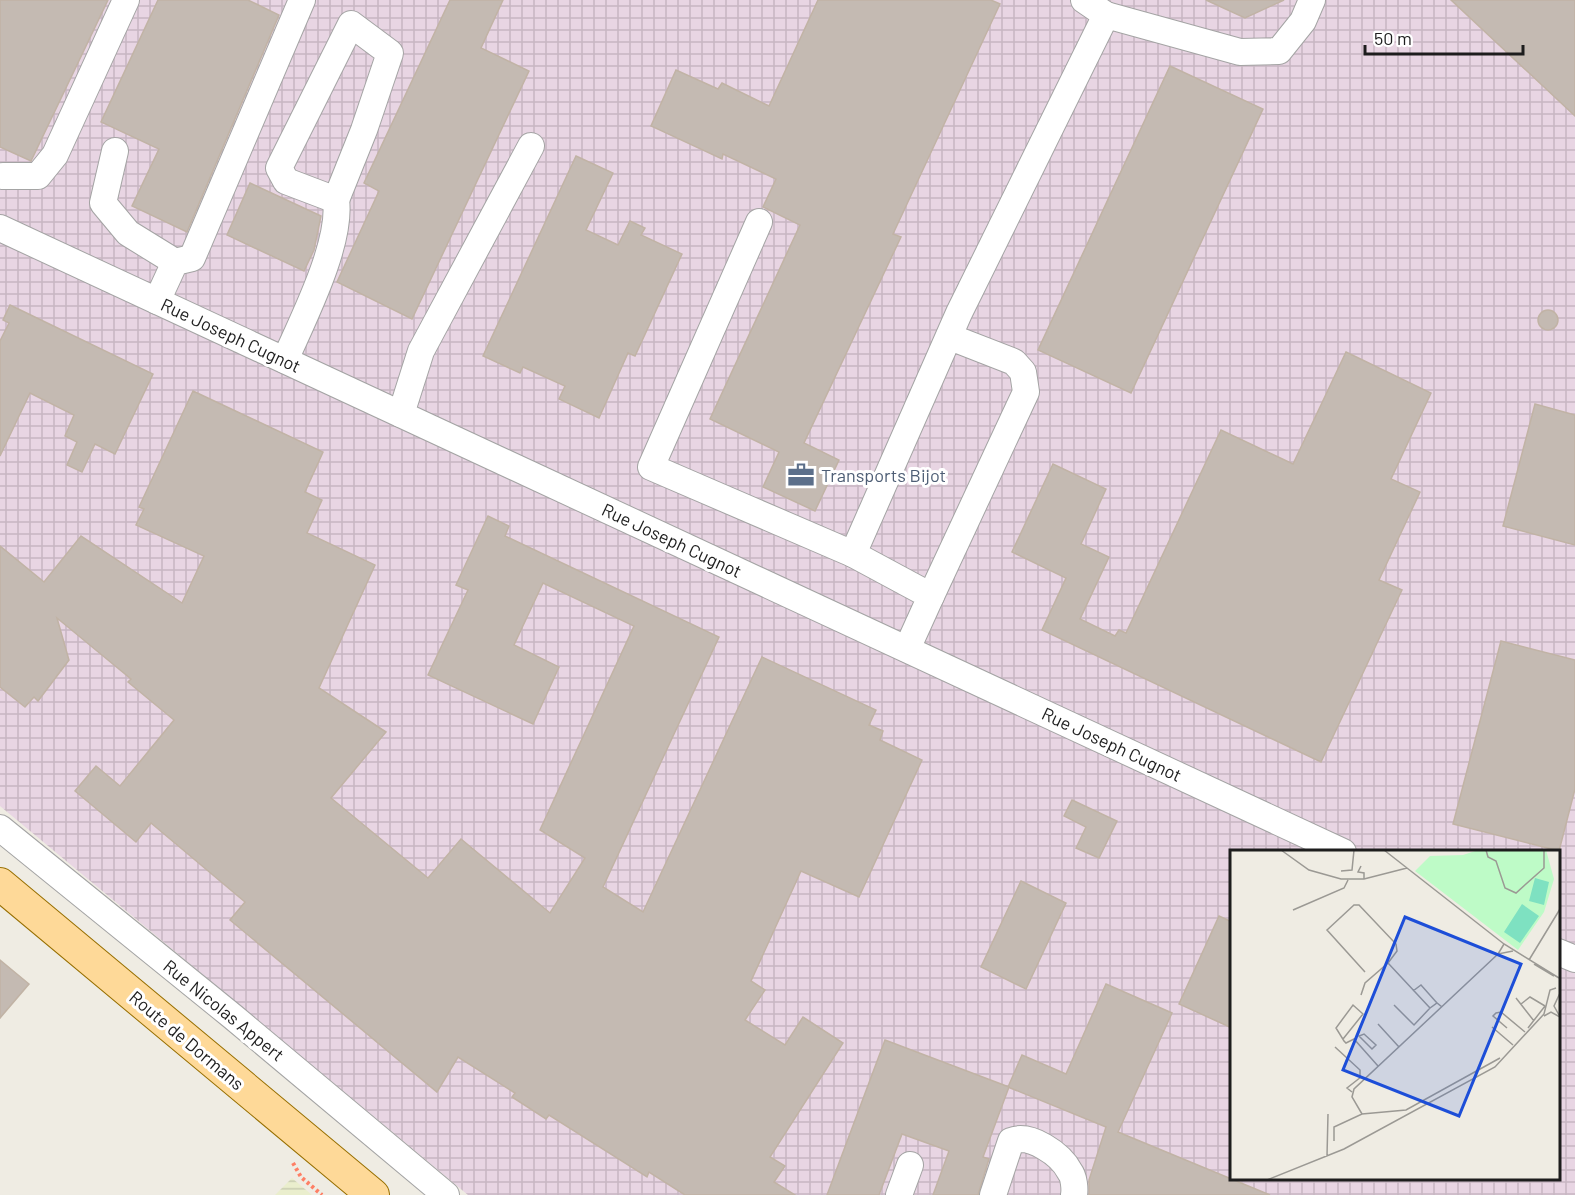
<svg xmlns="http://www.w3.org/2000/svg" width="1575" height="1195" viewBox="0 0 1575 1195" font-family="Barlow,sans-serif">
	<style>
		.industrial { fill: url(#industrial-grid); fill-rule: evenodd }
		.farmland { fill: url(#farmland-rules) }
		.building { fill: #c4bab2; stroke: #c1b3a5; stroke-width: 1.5 }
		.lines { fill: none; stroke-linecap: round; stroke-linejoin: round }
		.minor-casing { stroke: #a4a4a4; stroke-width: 28 }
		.major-casing { stroke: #976f00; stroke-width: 34 }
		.path { stroke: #fe7f65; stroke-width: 4; stroke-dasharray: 3 3; stroke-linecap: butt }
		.minor { stroke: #fff; stroke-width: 26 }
		.major { stroke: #fed998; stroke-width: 32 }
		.labels { text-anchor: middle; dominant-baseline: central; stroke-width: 6; stroke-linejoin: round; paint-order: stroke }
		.street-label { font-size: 18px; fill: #1d1d1d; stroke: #fff }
		.service-label { font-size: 18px; fill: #4e5e75; stroke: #fff; text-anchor: start }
		.inset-road { fill: none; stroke: #9b9994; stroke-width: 1.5 }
		.view { fill: #1d4ed8; fill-opacity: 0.15; stroke: #1d4ed8; stroke-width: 3 }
		.inset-edge { fill: none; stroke: #1d1d1d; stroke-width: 3 }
	</style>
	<defs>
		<pattern id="industrial-grid" width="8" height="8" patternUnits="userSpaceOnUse" patternTransform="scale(1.5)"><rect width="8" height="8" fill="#e8d5e3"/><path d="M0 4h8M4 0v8" fill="none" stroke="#c7b6c2"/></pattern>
		<pattern id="farmland-rules" width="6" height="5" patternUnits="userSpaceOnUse" patternTransform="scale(1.5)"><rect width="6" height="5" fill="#eaeecd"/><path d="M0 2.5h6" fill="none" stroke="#c8ccb0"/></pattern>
	</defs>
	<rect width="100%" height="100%" fill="#efece3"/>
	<path class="industrial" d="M0,0h1575v1195h-1107l-468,-389zM1232,852h326v326h-326z"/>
	<polygon class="farmland" points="292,1178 312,1195 275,1195"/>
	<g class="building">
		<polygon points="0,0 108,0 31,161 0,147"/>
		<polygon points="158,0 248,0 279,15 187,232 132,206 159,149 101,122"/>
		<polygon points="450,0 503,0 481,48 529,71 412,319 337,282 379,191 364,183"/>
		<polygon points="818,0 991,0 1000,4 893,234 901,237 804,443 839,460 815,511 763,487 779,452 710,419 800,225 763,207 776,179 723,154 722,159 651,126 676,70 718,89 722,83 769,106"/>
		<polygon points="1206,0 1284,0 1245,18"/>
		<polygon points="1451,0 1575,0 1575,116"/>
		<polygon points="1170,66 1263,109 1131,393 1038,350"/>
		<polygon points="576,156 613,173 586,230 618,245 630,221 645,228 641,235 682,254 635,356 628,353 599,418 559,399 565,386 523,367 520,373 483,356"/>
		<polygon points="250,183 321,216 314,250 304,271 227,235"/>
		<polygon points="10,305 153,374 115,454 95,444 82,472 67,465 77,442 65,436 74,415 30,393 0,456 0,341 9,323 3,320"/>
		<circle cx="1548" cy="320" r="10"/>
		<polygon points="1346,352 1431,393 1391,479 1420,492 1379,580 1402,590 1321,762 1042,630 1066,578 1012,552 1053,464 1106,489 1081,544 1109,557 1080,619 1115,636 1119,630 1126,633 1221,430 1293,464"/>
		<polygon points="193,391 323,452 305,492 322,500 307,533 375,565 319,688 386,732 331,798 428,878 461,839 550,913 585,858 540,830 634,626 543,583 514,645 559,667 533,724 428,675 468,590 456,585 488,516 509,526 505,536 719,637 603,887 643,912 762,657 876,710 869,725 883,731 880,740 922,760 859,897 801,871 751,981 765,990 745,1020 785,1045 803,1017 843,1043 770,1157 785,1166 774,1182 795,1195 685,1195 649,1172 647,1177 549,1115 546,1119 512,1097 515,1093 458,1057 437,1092 230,920 245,902 151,823 136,842 75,791 96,766 120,786 174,720 128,682 131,679 57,618 69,660 38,701 34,697 25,707 0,687 0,546 44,582 81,536 182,603 204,556 136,525 144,509 139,507"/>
		<polygon points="1535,404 1575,415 1575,545 1503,526"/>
		<polygon points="1501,641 1575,660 1575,789 1559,851 1453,824"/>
		<polygon points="1072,800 1117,821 1099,858 1076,848 1086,827 1064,816"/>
		<polygon points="1021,881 1066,903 1026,989 981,967"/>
		<polygon points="1219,916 1232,922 1232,1028 1179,1004"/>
		<polygon points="0,960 29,984 0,1018"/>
		<polygon points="1106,984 1172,1013 1118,1132 1270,1195 1089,1195 1089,1180 1106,1127 1008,1087 1022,1055 1066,1074"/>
		<polygon points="885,1040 1009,1087 983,1157 989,1159 978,1195 933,1195 949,1151 902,1134 879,1195 827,1195"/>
	</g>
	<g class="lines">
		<defs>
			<g id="minor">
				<polyline points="1084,0 1106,15"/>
				<polygon points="351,24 390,53 364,130 336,200 286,181 279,168"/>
				<polyline points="115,151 103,203 128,233 175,262"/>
				<polyline points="3,176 38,176 55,155 126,0"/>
				<polyline points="759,222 651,467 853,554"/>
				<polyline points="0,228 1343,852"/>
				<polyline points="157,301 175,262 192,258 302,0"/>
				<path d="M285,360c18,-41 57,-117 51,-160"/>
				<polyline points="401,414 421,351 531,146"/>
				<polyline points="931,596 1026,392 1023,372 1014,362 950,337"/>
				<polyline points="907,649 931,596 853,554 959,313 1106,15 1240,52 1279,51 1303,21 1312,0"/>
				<polyline points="0,828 232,1016 446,1195"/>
				<polyline points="1558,952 1575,959"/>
				<polyline points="899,1195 910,1165"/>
				<path d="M993,1195l18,-54c19,-8 50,13 59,31 4,5 5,17 4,23"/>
			</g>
			<polyline id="major" points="0,884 373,1195"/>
		</defs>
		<use href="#minor" class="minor-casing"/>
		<use href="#major" class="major-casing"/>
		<polyline class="path" points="293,1163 301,1177 322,1195"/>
		<use href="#minor" class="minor"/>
		<use href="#major" class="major"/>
	</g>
	<defs>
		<symbol id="office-bare" viewBox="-9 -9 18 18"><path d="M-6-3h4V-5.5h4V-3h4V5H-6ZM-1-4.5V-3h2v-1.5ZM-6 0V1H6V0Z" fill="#5c6f8a" stroke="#fff" stroke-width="2.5" paint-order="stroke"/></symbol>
	</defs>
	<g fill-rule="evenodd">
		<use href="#office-bare" x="782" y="456" width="38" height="38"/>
	</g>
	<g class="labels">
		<g class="street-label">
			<text transform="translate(231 335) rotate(25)">Rue Joseph Cugnot</text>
			<text transform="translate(672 540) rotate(25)">Rue Joseph Cugnot</text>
			<text transform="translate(1112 744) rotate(25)">Rue Joseph Cugnot</text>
			<text transform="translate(224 1010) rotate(39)">Rue Nicolas Appert</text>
			<text transform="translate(187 1040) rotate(40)">Route de Dormans</text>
		</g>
		<g class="service-label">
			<text x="821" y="475">Transports Bijot</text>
		</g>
	</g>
	<g transform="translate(1230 850)">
		<rect width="330" height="330" fill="#efece3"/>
		<path d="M248,0h68l8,29 -10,33 -26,38 -103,-79 15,-15 33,-1z" fill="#befbc7"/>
		<path d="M305,28l14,4 -5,23 -15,-4zM292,54l17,12 -19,27 -16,-11z" fill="#7ee1c1"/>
		<path class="inset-road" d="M51,0l28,20 32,9h23l43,-11M154,0l120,94 55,34M256,0l2,7 8,4 9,27 11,5 28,-25v-18M131,16l-3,6 6,1v6M111,21l11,-1 2,-20M63,60l51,-22 4,-8M274,94l-6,10 15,-3M299,110l31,-51M304,114l20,12M135,122l-38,-42 27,-25h5l37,39 1,7 -9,12 42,45 7,-5 5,4M183,141l8,-6 16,18M131,145l4,-12 23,-20M286,148l18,23M291,154l9,-7 15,9M164,155l20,20 16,-17M329,165l-5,-9 6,-13M314,166l7,-4 9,5M148,174l21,23M262,177l21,18M277,178l-14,-12 3,-3 5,-1 24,20M298,178l17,-22M134,184l12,11 -4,4 -13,-13zM113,189l20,-25 -10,-9 -17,23 8,13 2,2 8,-4 24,27M105,197l25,23v6M122,242l-5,-4 14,-11M132,264l-10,-17 2,-8 144,-135M104,291v-14l28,-13 44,-4 94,-52M97,306l1,-42M37,330l77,-31 151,-82 49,-53 6,-24 6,-2"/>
		<path class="view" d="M175,67l116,47 -62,152 -116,-46z"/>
		<rect width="330" height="330" class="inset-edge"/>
	</g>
	<path d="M1365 45v9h158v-9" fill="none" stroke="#1d1d1d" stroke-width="3"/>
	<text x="1374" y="45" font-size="18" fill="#1d1d1d" stroke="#ffffff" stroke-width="4.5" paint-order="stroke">50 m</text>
</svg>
